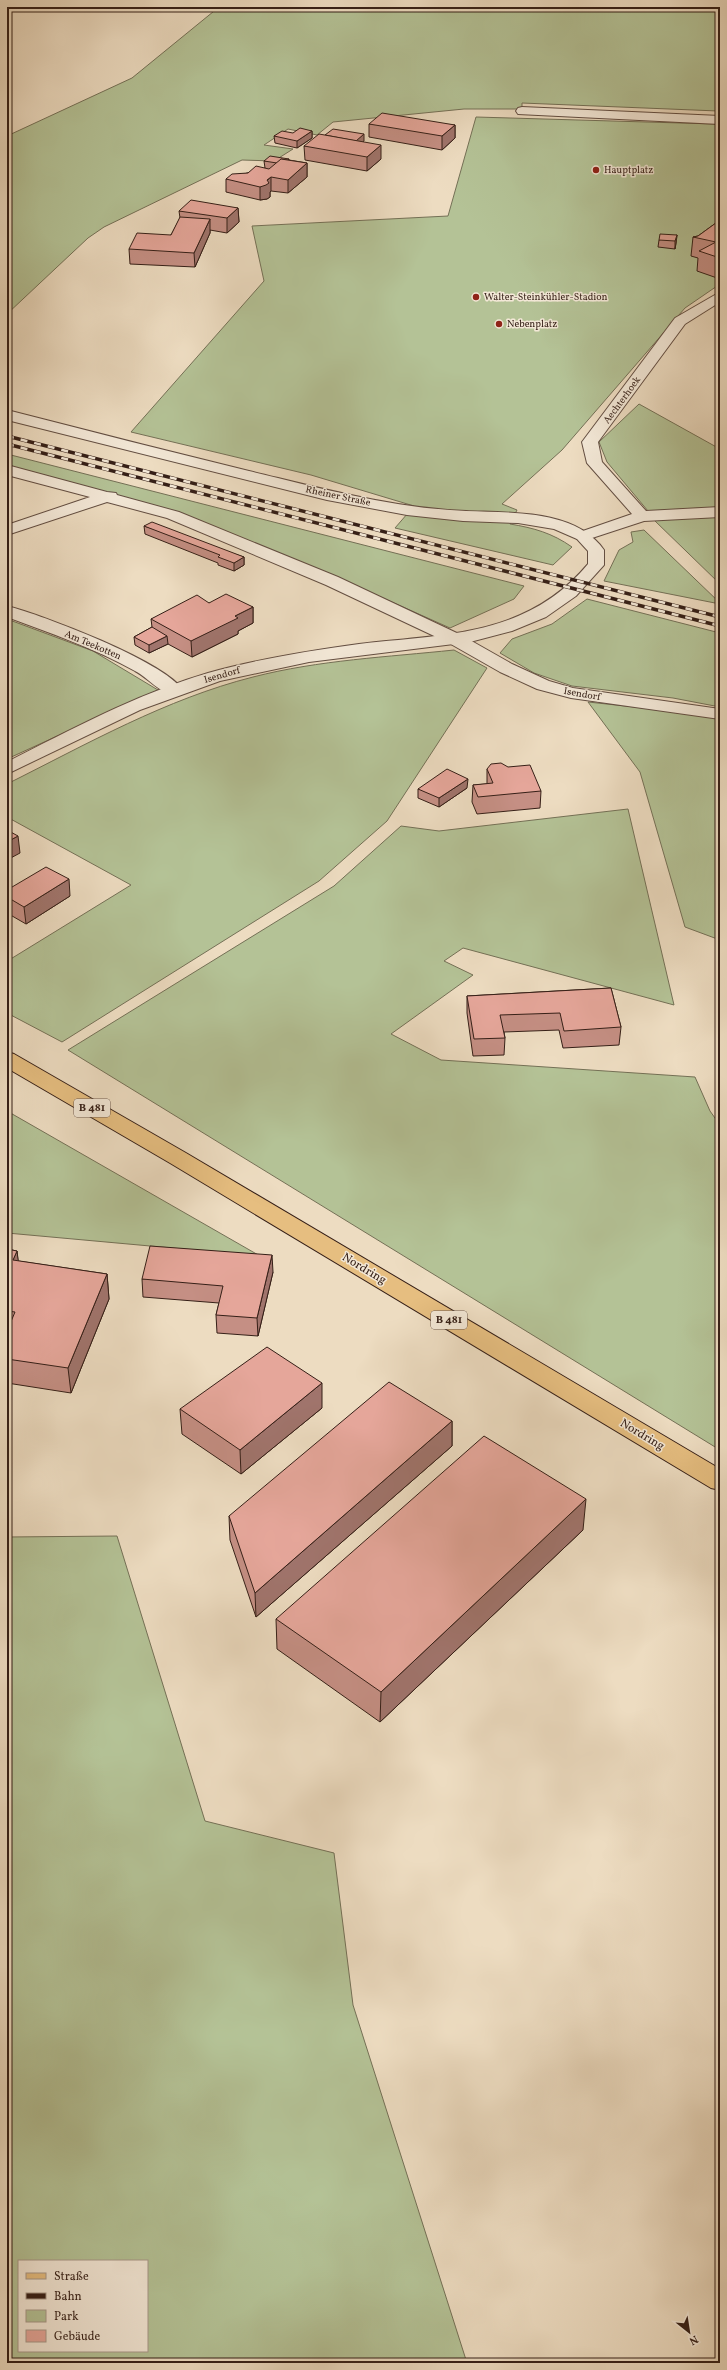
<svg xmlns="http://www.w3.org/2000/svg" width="727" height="2370" viewBox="0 0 727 2370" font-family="Vollkorn,serif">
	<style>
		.green { fill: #b4c296; stroke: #747056; fill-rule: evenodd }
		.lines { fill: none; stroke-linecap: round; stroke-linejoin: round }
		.minor-casing { stroke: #634e42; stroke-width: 2 }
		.tertiary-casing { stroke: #634e42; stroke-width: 2 }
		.primary-casing { stroke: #351f17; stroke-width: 2 }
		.minor { fill: #f3e8d7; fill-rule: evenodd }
		.tertiary { fill: #f3e8d7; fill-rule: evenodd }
		.primary { fill: #e6be80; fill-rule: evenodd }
		.rail-casing { stroke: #351f17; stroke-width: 3.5 }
		.rail { stroke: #f3e8d7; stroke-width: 2.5; stroke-dasharray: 7; stroke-linecap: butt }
		.wall { fill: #c58f84; stroke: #351f17 }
		.shaded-wall { fill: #a0746c; stroke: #351f17 }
		.building { fill: #e5a69a; stroke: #351f17 }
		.poi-dot { fill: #8f2418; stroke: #f3e8d7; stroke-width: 1.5 }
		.labels { text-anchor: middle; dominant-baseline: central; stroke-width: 3; stroke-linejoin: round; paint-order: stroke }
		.far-poi-label { font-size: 10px; fill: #351f17; stroke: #f3e8d7; text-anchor: start }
		.far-street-label { font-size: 10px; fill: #351f17; stroke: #f3e8d7 }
		.shield { fill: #f3e8d7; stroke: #6e5b51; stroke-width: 1 }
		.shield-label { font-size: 11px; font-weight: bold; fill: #351f17 }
		.street-label { font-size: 12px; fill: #351f17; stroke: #f3e8d7 }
	</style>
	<rect width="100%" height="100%" fill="#eddcc1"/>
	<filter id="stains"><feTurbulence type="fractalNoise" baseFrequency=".005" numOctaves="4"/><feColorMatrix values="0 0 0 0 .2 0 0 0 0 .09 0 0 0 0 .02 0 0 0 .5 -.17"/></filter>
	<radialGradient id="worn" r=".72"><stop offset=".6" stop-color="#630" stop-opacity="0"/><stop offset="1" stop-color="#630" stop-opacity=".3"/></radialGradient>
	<g class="green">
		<path d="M219,7h501v277l-35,24 -123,142 -60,54 15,6 -7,14c24,4 42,9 62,23l-19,18 -158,-37 19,-22 -103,-31 -180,-43 133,-151 -12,-55 196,-10 28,-99 239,7 3,-13 -196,-8v6h-58l-131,13 -16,13 -29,-6 -24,16 29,4 -19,12 -32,-1 -138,67 -16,11 -81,76v-178l125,-58z"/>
		<polygon points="639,404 720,449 720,507 648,511 607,462 599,442"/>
		<polygon points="7,454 524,586 514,599 450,628 329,574 175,512 7,466"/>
		<polygon points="720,517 720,584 654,520"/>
		<polygon points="644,530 720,603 720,604 604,581 619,550 633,542 631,532"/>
		<polygon points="587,599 720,633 720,707 673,698 572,686 534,673 500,653 512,639 552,624"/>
		<polygon points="7,619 93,651 158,690 7,759"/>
		<path d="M454,650l33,18 -100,153 -68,60 -257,161 -55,-29v-54l2,1 122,-75 -124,-68v-33c80,-40 159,-85 246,-107 66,-17 135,-20 201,-27z"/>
		<polygon points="588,702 690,713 720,719 720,940 685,927 640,772"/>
		<polygon points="628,809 674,1005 463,948 444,961 473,975 391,1034 441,1060 695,1077 710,1111 720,1125 720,1450 68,1050 334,886 401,826 439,831"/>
		<polygon points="7,1111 260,1256 7,1233"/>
		<path d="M117,1536l88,285 129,32 19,152 114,358h-460v-826zM19,2261h128v90h-128z"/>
	</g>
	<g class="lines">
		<defs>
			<g id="minor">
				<polygon points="522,107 720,116 720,124 518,114 516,111 518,108"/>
				<polygon points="720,292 720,302 685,324 598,442 602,462 646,511 720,507 720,517 644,521 589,539 577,539 575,536 577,533 632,514 587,463 582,442 675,318"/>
				<polygon points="7,465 107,492 116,493 117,495 179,512 338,577 461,635 512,664 549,681 573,688 720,709 720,719 571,698 537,689 500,672 449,643 326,585 167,518 107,502 7,535 7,525 90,497 7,475"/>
				<path d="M7,606c36,9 156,55 176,84l-3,4c-17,4 -31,-16 -45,-23 -41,-23 -85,-38 -128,-54z"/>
			</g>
			<path id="tertiary" d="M7,410c81,21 161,41 242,61 71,17 143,37 217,40 44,2 110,-2 138,39v15l-28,31 -30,21 -34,14 -42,11 -161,20 -89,19 -80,29 -133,64v-12c65,-33 130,-68 201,-89 49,-14 100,-22 151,-29 86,-10 168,-7 229,-80v-13l-11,-12 -23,-10 -36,-6 -55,-2 -56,-6 -80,-15 -320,-80z"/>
			<polygon id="primary" points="7,1052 14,1054 186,1153 720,1469 720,1490 711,1488 170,1163 7,1068"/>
		</defs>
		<use href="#minor" class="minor-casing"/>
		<use href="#tertiary" class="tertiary-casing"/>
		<use href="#primary" class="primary-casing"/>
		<use href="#minor" class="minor"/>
		<use href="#tertiary" class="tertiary"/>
		<use href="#primary" class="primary"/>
		<defs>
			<g id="rail">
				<polyline points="7,436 720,617"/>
				<polyline points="7,444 720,626"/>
			</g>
		</defs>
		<use href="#rail" class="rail-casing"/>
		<use href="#rail" class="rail"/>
	</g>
	<g class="wall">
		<polygon points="369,124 455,125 455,138 442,150 369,137"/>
		<polygon points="312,131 312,138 297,148 275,143 274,136"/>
		<polygon points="364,141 363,142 381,159 367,171 305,160 304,146"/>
		<polygon points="289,159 289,160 307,163 307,177 288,193 271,191 270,192 270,197 267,199 260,200 226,192 226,179 265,168 264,161"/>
		<polygon points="238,208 239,222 227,233 210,230 210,233 195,267 130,264 129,249 171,235 180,218 179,211"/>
		<polygon points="720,220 720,279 697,271 698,258 691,256 693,237 698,236"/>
		<polygon points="677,235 676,243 675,249 658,247 659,240"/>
		<polygon points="144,526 244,557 244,565 234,571 218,565 218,563 145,534"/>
		<polygon points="209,603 253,607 253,623 238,631 238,634 192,657 168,644 149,653 135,645 134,637 152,627 151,619"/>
		<polygon points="487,769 541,791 540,808 477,814 472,802 473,785 487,784"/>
		<polygon points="467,788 439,807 418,798 418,789"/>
		<polygon points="7,890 70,896 26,924 7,913"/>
		<polygon points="611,988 621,1027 619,1045 563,1048 559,1030 504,1032 505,1038 504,1055 473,1056 467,1013 467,996"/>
		<polygon points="7,1249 17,1251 18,1261 107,1274 109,1299 71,1393 7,1383"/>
		<polygon points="273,1272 258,1336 217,1333 216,1315 219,1303 143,1297 142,1279"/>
		<polygon points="322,1408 241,1474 182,1434 180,1409"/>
		<polygon points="452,1421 452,1446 256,1617 230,1540 229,1516"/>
		<polygon points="583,1530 380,1722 277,1649 276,1619"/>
	</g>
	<g class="shaded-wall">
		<polygon points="455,125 455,138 442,150 442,136"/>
		<polygon points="312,131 312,138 297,148 297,141"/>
		<polygon points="364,134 364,141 349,153 349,146"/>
		<polygon points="381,145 381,159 367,171 367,157"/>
		<polygon points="307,163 307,177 288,193 288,180"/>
		<polygon points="271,177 271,191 270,192 270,197 267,199 260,200 260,187"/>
		<polygon points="238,208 239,222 227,233 227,218"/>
		<polygon points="210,219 210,233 195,267 194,253"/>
		<polygon points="677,235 676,243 675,249 675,241"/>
		<polygon points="244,557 244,565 234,571 234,563"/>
		<polygon points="253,607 253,623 238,631 238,634 192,657 191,641 235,616"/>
		<polygon points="167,636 168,644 149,653 149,645"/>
		<polygon points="468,779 467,788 439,807 439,798"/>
		<polygon points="18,836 20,853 7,860 7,842"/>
		<polygon points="69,879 70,896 26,924 24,907"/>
		<polygon points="17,1251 20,1275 13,1260"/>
		<polygon points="272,1255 273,1272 258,1336 257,1318"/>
		<polygon points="107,1274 109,1299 71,1393 68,1368"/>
		<polygon points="322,1383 322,1408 241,1474 240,1450"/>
		<polygon points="452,1421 452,1446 256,1617 255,1593"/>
		<polygon points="586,1499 583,1530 380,1722 381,1692"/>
	</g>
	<g class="building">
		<polygon points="382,113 455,125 442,136 369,124"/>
		<polygon points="300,128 312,131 297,141 274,136 282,131 293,133"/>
		<polygon points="333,129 364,134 356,141 325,135"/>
		<polygon points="319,134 381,145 367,157 304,146"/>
		<polygon points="270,156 289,159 288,160 281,159 277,163 264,161"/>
		<polygon points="281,159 307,163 288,180 271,177 267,180 269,183 266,185 260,187 226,179 232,174 248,173 256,166 269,169"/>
		<polygon points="191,200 238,208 227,218 179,211"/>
		<polygon points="180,217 210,219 194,253 129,249 137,233 171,235"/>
		<polygon points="720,220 720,258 699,251 716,242 693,237 698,236"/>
		<polygon points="660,234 677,235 675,241 659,240"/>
		<polygon points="152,522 244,557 234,563 218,557 220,555 144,526"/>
		<polygon points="226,594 253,607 235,616 238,618 191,641 151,619 197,595 209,603"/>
		<polygon points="152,627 167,636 149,645 134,637"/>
		<polygon points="501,763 508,767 530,765 541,791 478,797 473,785 493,783 487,769 491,764"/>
		<polygon points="447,769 468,779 439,798 418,789"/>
		<polygon points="7,830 18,836 7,842"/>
		<polygon points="46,867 69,879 24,907 7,897 7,890"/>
		<polygon points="611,988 621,1027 564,1031 560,1013 500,1015 505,1038 474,1039 467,996"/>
		<polygon points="150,1246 272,1255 257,1318 216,1315 223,1286 142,1279"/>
		<polygon points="7,1249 17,1251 13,1260 107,1274 68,1368 7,1359 7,1331 15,1312 7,1311"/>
		<polygon points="267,1347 322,1383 240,1450 180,1409"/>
		<polygon points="389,1382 452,1421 255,1593 229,1516"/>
		<polygon points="484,1436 586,1499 381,1692 276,1619"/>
	</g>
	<g class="poi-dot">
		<circle cx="596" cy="170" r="4"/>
		<circle cx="476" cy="297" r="4"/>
		<circle cx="499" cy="324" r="4"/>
	</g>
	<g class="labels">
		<g class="far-poi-label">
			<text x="604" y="170">Hauptplatz</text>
			<text x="484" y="297">Walter-Steinkühler-Stadion</text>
			<text x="507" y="324">Nebenplatz</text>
		</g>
		<g class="far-street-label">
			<text transform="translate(622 400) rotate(-54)">Aechterhoek</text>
			<text transform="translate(338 496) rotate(12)">Rheiner Straße</text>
			<text transform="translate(93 645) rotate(23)">Am Teekotten</text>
			<text transform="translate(222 675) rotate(-16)">Isendorf</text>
			<text transform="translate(582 694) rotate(10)">Isendorf</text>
		</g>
		<g class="shield">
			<rect x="74" y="1099" width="36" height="18" rx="3"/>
			<rect x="431" y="1311" width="36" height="18" rx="3"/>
		</g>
		<g class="shield-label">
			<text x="92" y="1108">B 481</text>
			<text x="449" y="1320">B 481</text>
		</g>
		<g class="street-label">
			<text transform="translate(364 1269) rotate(31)">Nordring</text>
			<text transform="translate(642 1435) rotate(31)">Nordring</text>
		</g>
	</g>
	<rect width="727" height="2370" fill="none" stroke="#eddcc1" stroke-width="24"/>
	<rect x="8" y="8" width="711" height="2354" fill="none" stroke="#351f17" stroke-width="2"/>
	<rect x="12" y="12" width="703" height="2346" fill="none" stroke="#351f17"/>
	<rect x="18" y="2260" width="130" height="92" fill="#f3e8d7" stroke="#a7988a"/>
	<rect x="26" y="2273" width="20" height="6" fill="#e6be80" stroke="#a7988a"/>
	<text x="54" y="2280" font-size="12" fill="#351f17">Straße</text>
	<rect x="26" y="2293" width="20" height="6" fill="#351f17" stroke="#a7988a"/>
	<text x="54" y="2300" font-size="12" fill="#351f17">Bahn</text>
	<rect x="26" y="2310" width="20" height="12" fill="#b4c296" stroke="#a7988a"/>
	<text x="54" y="2320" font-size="12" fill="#351f17">Park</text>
	<rect x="26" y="2330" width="20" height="12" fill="#e5a69a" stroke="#a7988a"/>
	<text x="54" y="2340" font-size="12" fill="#351f17">Gebäude</text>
	<g transform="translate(689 2332) rotate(150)" stroke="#f3e8d7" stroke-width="3" paint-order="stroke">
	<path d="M0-3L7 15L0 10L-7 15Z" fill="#351f17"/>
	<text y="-6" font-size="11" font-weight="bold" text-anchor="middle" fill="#351f17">N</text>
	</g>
	<rect width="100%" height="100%" filter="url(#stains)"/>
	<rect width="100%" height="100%" fill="url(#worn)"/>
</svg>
